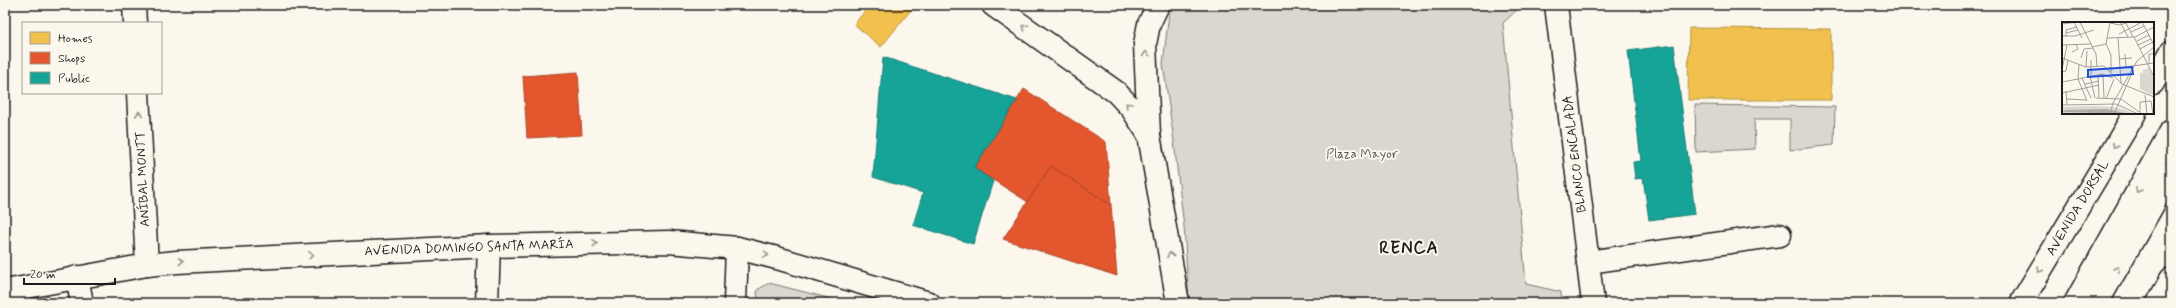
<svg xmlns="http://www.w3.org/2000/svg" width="2176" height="308" viewBox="0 0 2176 308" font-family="Mynerve,sans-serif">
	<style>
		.green { fill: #dad7ce; stroke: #7b7a75 }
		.homes { fill: #f2c14e; stroke: #b2903f }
		.shops { fill: #e4572e; stroke: #a84529 }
		.public { fill: #17a398; stroke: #187a73 }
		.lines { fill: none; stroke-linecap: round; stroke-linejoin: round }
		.minor-casing { stroke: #1c1c1c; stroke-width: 25 }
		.major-casing { stroke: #1c1c1c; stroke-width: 25 }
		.minor { stroke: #fbf7ec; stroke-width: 22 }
		.major { stroke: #fbf7ec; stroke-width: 22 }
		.oneway { stroke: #97948e }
		.labels { text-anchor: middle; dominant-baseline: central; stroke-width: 4; stroke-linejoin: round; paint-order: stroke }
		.park-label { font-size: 13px; fill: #555451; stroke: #fbf7ec }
		.street-label { font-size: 13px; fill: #1c1c1c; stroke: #fbf7ec }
		.district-label { font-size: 17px; font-weight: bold; letter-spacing: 1px; fill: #1c1c1c; stroke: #fbf7ec }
		.inset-road { fill: none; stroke: #a29f99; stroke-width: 1 }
		.view { fill: #1d4ed8; fill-opacity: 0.15; stroke: #1d4ed8; stroke-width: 2 }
		.inset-edge { fill: none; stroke: #1c1c1c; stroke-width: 2 }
	</style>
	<rect width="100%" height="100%" fill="#fbf7ec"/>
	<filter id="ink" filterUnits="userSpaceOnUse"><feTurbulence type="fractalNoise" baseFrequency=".025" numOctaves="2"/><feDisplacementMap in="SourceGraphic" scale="8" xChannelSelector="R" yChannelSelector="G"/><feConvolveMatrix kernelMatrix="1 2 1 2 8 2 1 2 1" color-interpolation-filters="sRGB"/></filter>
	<g filter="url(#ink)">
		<g class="green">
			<polygon points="1176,5 1522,5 1503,23 1526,284 1561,292 1562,303 1189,303 1184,227 1173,134 1163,64 1169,13"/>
			<polygon points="1695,105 1835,107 1834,145 1790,150 1790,119 1754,119 1755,149 1696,152"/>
			<polygon points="769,283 848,303 758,303 757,290"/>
		</g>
		<g class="homes">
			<polygon points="860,5 915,5 881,47 854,24 866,10"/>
			<polygon points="1689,28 1831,29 1831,100 1688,100"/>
		</g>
		<g class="shops">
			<polygon points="578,72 582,135 527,138 523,76"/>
			<polygon points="1024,89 1106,142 1111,205 1051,166 1028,202 974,168"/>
			<polygon points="1051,166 1111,205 1117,276 1003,239"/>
		</g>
		<g class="public">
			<polygon points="1674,45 1695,214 1649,220 1643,178 1635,179 1633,162 1641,161 1628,51"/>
			<polygon points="883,57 1017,100 974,168 993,181 973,244 913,225 923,193 873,177"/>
			<polygon points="1752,299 1753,303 1715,303"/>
		</g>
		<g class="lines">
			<defs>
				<g id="minor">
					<polyline points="134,5 135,23"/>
					<polyline points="1556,5 1593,303"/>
					<polyline points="138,93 147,265"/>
					<polyline points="1149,135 1145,44 1149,24 1158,5"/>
					<polyline points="1588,262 1780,235"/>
					<polyline points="77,277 82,303"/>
					<polyline points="487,303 489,246"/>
					<polyline points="735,303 737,248"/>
					<polyline points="2075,303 2171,131"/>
					<polyline points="2097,303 2171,173"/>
				</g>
				<g id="major">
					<polyline points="993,5 1116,92 1132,109 1149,135 1178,303"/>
					<polyline points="2153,83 2171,52"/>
					<polyline points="5,291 147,265 177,262 489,246 669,242 737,248 777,258 929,303"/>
					<polyline points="2021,303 2135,113"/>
					<polyline points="2158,303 2171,279"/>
				</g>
			</defs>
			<use href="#minor" class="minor-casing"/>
			<use href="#major" class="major-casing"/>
			<use href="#minor" class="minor"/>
			<use href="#major" class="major"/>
		</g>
		<defs><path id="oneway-chevron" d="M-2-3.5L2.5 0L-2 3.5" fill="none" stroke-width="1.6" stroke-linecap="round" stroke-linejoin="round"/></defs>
		<g class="oneway">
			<use href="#oneway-chevron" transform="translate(1025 27) rotate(-145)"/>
			<use href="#oneway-chevron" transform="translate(1146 54) rotate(-93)"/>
			<use href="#oneway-chevron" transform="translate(1128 105) rotate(-133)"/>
			<use href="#oneway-chevron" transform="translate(139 114) rotate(-93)"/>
			<use href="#oneway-chevron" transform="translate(2115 146) rotate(121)"/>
			<use href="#oneway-chevron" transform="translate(2138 190) rotate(119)"/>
			<use href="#oneway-chevron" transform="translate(595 243) rotate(-2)"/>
			<use href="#oneway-chevron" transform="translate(311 255) rotate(-3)"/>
			<use href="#oneway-chevron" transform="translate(766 255) rotate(13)"/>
			<use href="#oneway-chevron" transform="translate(1170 255) rotate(-100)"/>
			<use href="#oneway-chevron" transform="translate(181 261) rotate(-3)"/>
			<use href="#oneway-chevron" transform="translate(2117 269) rotate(-59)"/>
			<use href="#oneway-chevron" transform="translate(2040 270) rotate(120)"/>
		</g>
	</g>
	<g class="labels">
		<g class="park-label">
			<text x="1362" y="154">Plaza Mayor</text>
		</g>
		<g class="street-label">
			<text transform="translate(1575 154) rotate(-97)">BLANCO ENCALADA</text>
			<text transform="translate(143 179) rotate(-93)">ANÍBAL MONTT</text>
			<text transform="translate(2078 208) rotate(-59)">AVENIDA DORSAL</text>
			<text transform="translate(469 248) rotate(-2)">AVENIDA DOMINGO SANTA MARÍA</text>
		</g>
		<g class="district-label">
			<text x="1409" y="248">RENCA</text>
		</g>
	</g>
	<g transform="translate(2062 22)">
		<rect width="92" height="92" fill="#fbf7ec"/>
		<path d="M87,46l5,11v17l-14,-7v-17l2,2 1,-4zM33,84l18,1 13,3 -8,-3 17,7h-73v-7z" fill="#dad7ce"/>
		<path d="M44,87l24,5 -68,-2 4,-2z" fill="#afaca5"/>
		<path class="inset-road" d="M12,0l8,16M18,0l16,32 1,12M43,0l15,3 6,-2M48,0l-4,22 5,11v17M58,0l8,15M80,0l12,23M64,1l7,14M0,2l16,-2M69,10l13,-6M4,11l12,-3M57,12l23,-12M0,14h13l19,-6M4,15v-7l11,-3M56,15l3,46M72,15l20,40M45,16l28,-1 19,-10M75,19l12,-6M0,23l29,-1M76,23l13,-6M30,25l14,-3M78,27l13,-7M10,30l6,-3 -2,-5M63,32l1,12M0,36l24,9 18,-1 18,18 32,13M19,36l3,-9 9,-1M57,37l13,-1M29,38v16M87,41v-9h5M17,43l-1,14 24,-5 11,4M24,45l1,-16M49,47l43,-6M0,48l5,-25M0,50l4,-1 2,-11M41,52l1,24M36,53l1,22M28,54l5,22M20,56l9,20M16,57l9,22M0,60l16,-3M23,62l14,-3M4,69l1,13M0,71l37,-8M83,73l2,19M34,76l25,1 21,15M5,77l19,1M44,77l8,-20M0,83l54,-1 22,10M78,90v-10l11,-1 2,13M48,92l3,-11 24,-42 17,-14M52,92l18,-41"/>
		<path class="view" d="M70,45l1,7 -45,3v-7z"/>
		<rect width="92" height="92" class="inset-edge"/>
	</g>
	<rect width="2176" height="308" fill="none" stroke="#fbf7ec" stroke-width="20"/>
	<rect x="10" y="10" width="2156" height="288" fill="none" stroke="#1c1c1c" stroke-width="1.5" filter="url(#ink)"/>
	<rect x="22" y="22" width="140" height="72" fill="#fbf7ec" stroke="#a29f99"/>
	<rect x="30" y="32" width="20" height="12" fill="#f2c14e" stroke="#a29f99"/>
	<text x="58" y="42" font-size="12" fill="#1c1c1c">Homes</text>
	<rect x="30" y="52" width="20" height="12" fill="#e4572e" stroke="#a29f99"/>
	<text x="58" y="62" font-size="12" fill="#1c1c1c">Shops</text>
	<rect x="30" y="72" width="20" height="12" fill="#17a398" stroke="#a29f99"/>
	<text x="58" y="82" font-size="12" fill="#1c1c1c">Public</text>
	<path d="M24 278v6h91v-6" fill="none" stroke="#1c1c1c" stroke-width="2"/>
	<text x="30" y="278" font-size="12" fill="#1c1c1c" stroke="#fbf7ec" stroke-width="3" paint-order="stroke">20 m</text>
</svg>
